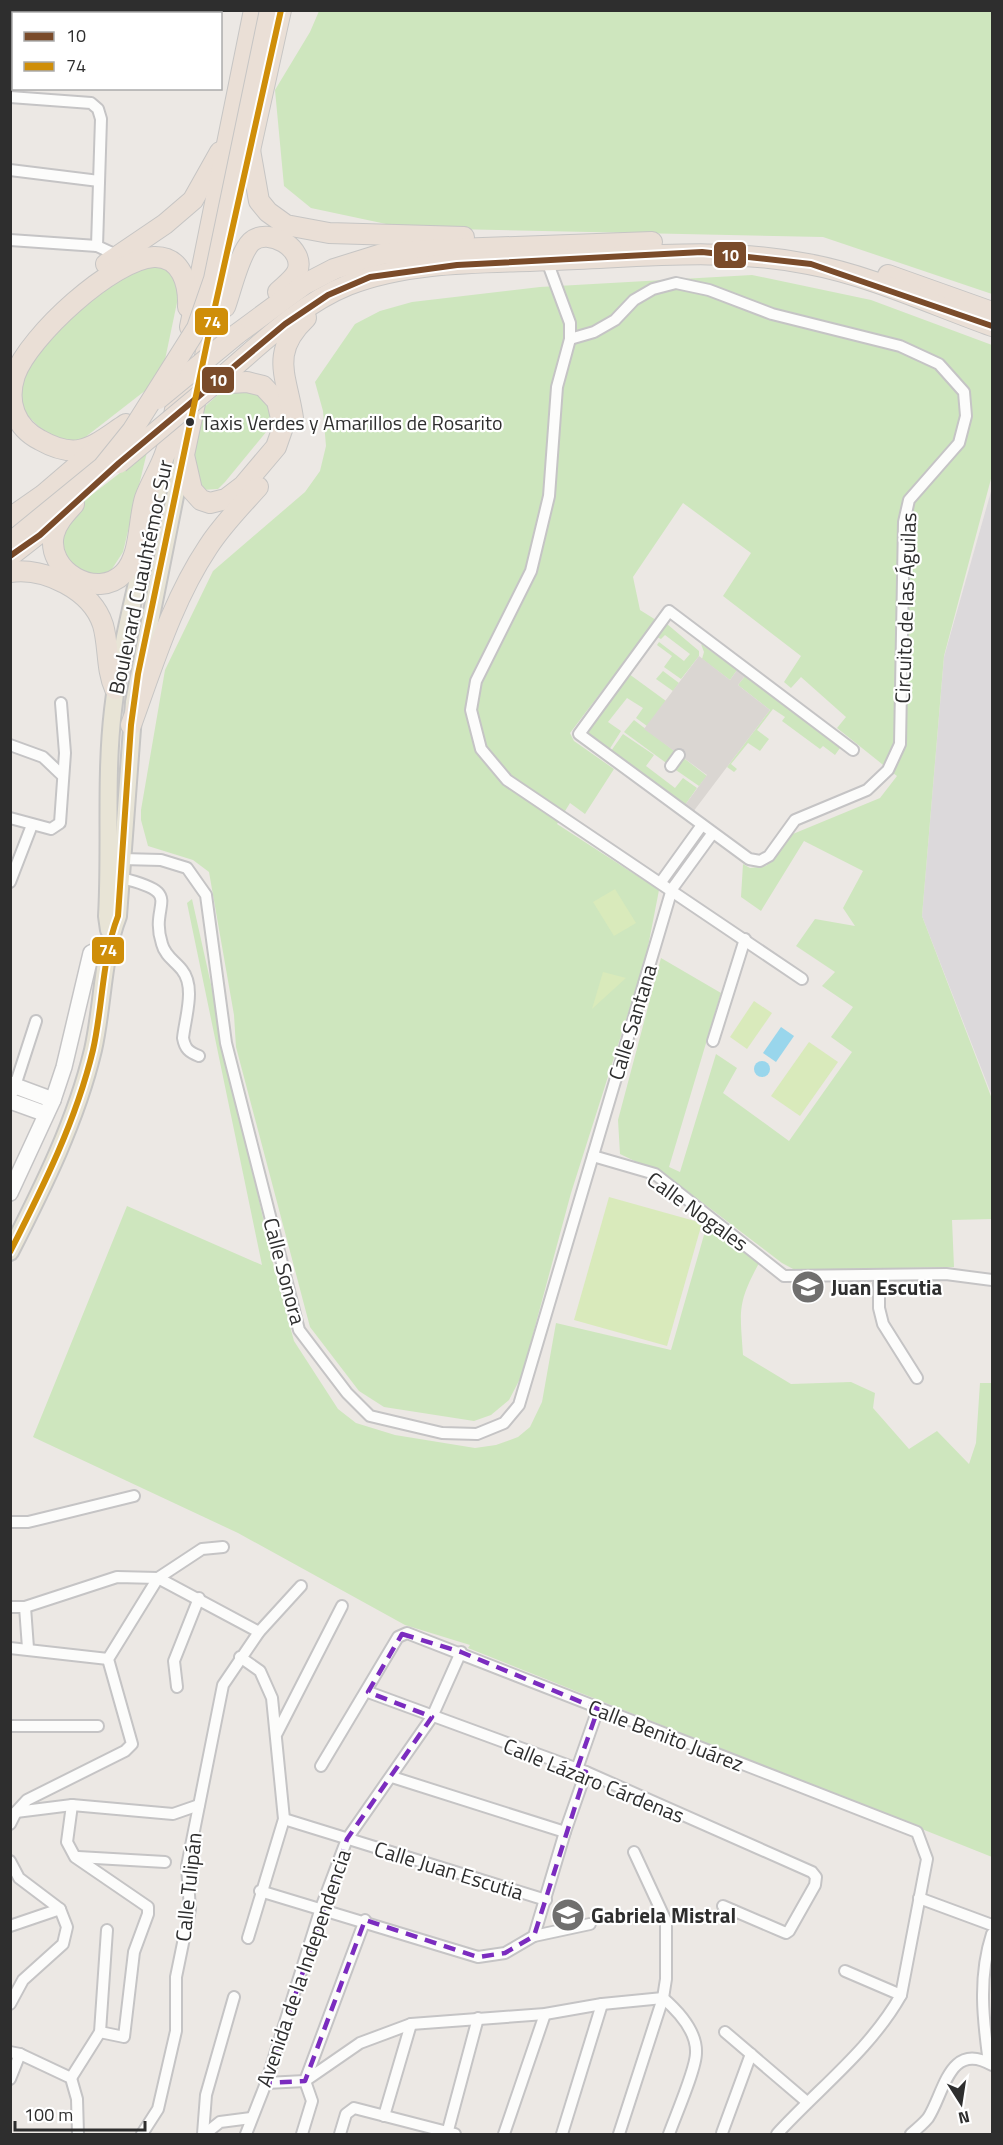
<svg xmlns="http://www.w3.org/2000/svg" width="1003" height="2145" viewBox="0 0 1003 2145" font-family="'Titillium Web',sans-serif">
	<style>
		.industrial { fill: #dcd9db }
		.green { fill: #cee6be }
		.pitch { fill: #d9eabb }
		.plaza { fill: #dad6d2 }
		.water { fill: #99d6ec }
		.lines { fill: none; stroke-linecap: round; stroke-linejoin: round }
		.street-casing { stroke: #c5c4c5; stroke-width: 14 }
		.secondary-casing { stroke: #c5c4c5; stroke-width: 18 }
		.primary-casing { stroke: #c6c5c4; stroke-width: 20 }
		.highway-casing { stroke: #c6c5c4; stroke-width: 22 }
		.street { stroke: #fcfcfb; stroke-width: 10 }
		.secondary { stroke: #fcfcfb; stroke-width: 15 }
		.primary { stroke: #e8e4d6; stroke-width: 16 }
		.highway { stroke: #eadfd6; stroke-width: 20 }
		.highway-bridge-casing { stroke: #c6c5c4; stroke-width: 22; stroke-linecap: butt }
		.highway-bridge { stroke: #eadfd6; stroke-width: 20 }
		.bus-1-casing { stroke: #fff; stroke-width: 10 }
		.bus-2-casing { stroke: #fff; stroke-width: 10 }
		.bus-1 { stroke: #7a4b2a; stroke-width: 6 }
		.bus-2 { stroke: #cf8e09; stroke-width: 6 }
		.marked { fill: none; stroke: #7b2cbf; stroke-width: 4.5; stroke-dasharray: 12 8; stroke-linejoin: round }
		.bus-dot { fill: #2e2e2e; stroke: #fff; stroke-width: 2 }
		.labels { text-anchor: middle; dominant-baseline: central; stroke-width: 4.5; stroke-linejoin: round; paint-order: stroke }
		.bus-label { font-size: 20px; fill: #2e2e2e; stroke: #fff; text-anchor: start }
		.street-label { font-size: 21px; fill: #2e2e2e; stroke: #fff }
		.poi-label { font-size: 21px; font-weight: bold; fill: #2e2e2e; stroke: #fff; text-anchor: start }
		.line-badge { stroke: #fff; stroke-width: 2 }
		.badge-label { font-size: 16px; text-anchor: middle; font-weight: bold; fill: #fff }
	</style>
	<rect width="100%" height="100%" fill="#ece8e4"/>
	<polygon class="industrial" points="992,488 992,1096 922,916 944,657"/>
	<g class="green">
		<polygon points="319,11 992,11 992,294 823,237 405,228 311,208 284,186 275,90 310,32"/>
		<polygon points="157,262 177,274 179,293 162,374 155,383 79,442 67,443 53,438 40,428 26,414 18,399 18,382 50,332 130,267"/>
		<polygon points="752,275 871,300 992,345 992,475 944,656 922,916 992,1099 992,1219 952,1220 954,1267 795,1270 782,1263 670,1178 620,1154 618,1120 661,958 721,993 669,1167 680,1172 716,1054 737,1068 723,1093 789,1141 852,1052 831,1037 853,1007 822,986 835,972 796,946 815,919 855,926 843,908 863,871 804,841 761,911 741,897 743,864 750,868 766,866 788,836 880,798 897,776 837,728 846,717 801,677 791,688 784,682 801,656 723,596 751,553 683,503 633,577 640,610 656,620 570,733 574,741 614,769 585,814 570,803 557,824 659,890 646,957 571,1193 522,1375 509,1400 491,1415 474,1421 384,1407 359,1391 310,1327 236,1047 234,1015 209,872 193,860 148,846 141,820 141,810 165,670 213,571 305,492 320,471 326,446 323,411 315,382 355,324 380,311 412,302 540,287"/>
		<path d="M237,388c21,5 39,12 34,38l-46,56 -7,7 -16,1 -11,-20 9,-59 20,-18z"/>
		<polygon points="147,452 123,552 110,572 88,577 60,559 63,526 76,507"/>
		<polygon points="667,624 699,651 699,656 681,679 664,667 672,656 657,645 659,642 684,661 690,654 665,635 661,639 657,637"/>
		<polygon points="701,644 737,670 730,680 702,659 704,652"/>
		<polygon points="663,671 679,683 673,691 656,679"/>
		<polygon points="629,674 666,701 647,726 636,718 643,708 627,698 608,722 621,731 609,750 585,732"/>
		<polygon points="745,676 840,748 835,755 823,746 820,749 782,721 785,717 773,709 757,730 769,739 760,751 748,743 731,764 737,769 734,772 727,767 770,710 738,685"/>
		<polygon points="634,720 677,753 669,765 624,732"/>
		<polygon points="623,734 654,755 646,766 675,788 683,778 697,788 685,805 611,751"/>
		<polygon points="681,756 707,776 699,786 673,768"/>
		<path d="M192,899l81,364 21,78 44,68 18,14 39,12 80,13 21,-3 22,-8 12,-10 12,-25 14,-79 115,27 37,-129 51,42c-22,41 -19,47 -16,92l48,29 60,-2 24,11 -2,15 36,41 28,-18 32,33 7,-21 4,-60h12v474l-524,-209 2,-3 -65,-20 -167,-92 -205,-96 94,-231 135,59 -75,-362z"/>
	</g>
	<g class="pitch">
		<polygon points="615,889 636,923 614,936 593,902"/>
		<polygon points="603,972 626,978 592,1009"/>
		<polygon points="754,1001 772,1013 747,1049 730,1037"/>
		<polygon points="809,1042 838,1062 800,1116 771,1096"/>
		<polygon points="609,1197 702,1223 667,1346 574,1320"/>
	</g>
	<polygon class="plaza" points="699,656 730,680 737,670 745,676 738,685 770,710 693,812 685,805 707,775 644,729"/>
	<g class="water">
		<polygon points="781,1027 794,1036 776,1062 763,1053"/>
		<circle cx="762" cy="1069" r="8"/>
	</g>
	<g class="lines">
		<defs>
			<g id="street">
				<polyline points="10,97 91,103 98,109 101,119 97,246"/>
				<polyline points="10,170 99,181"/>
				<polyline points="10,240 97,246 121,257"/>
				<polyline points="547,261 570,323 570,339 557,387 549,496 531,571 476,681 471,710 481,749 507,780 802,979"/>
				<polyline points="570,339 594,332 615,320 634,300 653,289 676,283 709,290 772,314 900,346 939,364 964,392 966,416 959,443 909,500 904,522 900,744 888,770 867,790 795,820 769,856 760,861 749,859 579,734 669,611 853,750"/>
				<polyline points="10,745 43,757 63,776"/>
				<polyline points="671,766 679,755"/>
				<polyline points="10,818 51,829 60,823 65,753 61,703"/>
				<polyline points="122,859 161,860 187,868 206,895 226,1043 299,1330 347,1393 370,1416 442,1433 477,1434 504,1423 519,1405 672,889 712,834"/>
				<path d="M121,878c67,16 27,24 41,66 3,12 13,17 20,26 14,17 3,48 1,68 2,11 6,14 16,18"/>
				<polyline points="10,882 32,825"/>
				<polyline points="661,882 702,825"/>
				<polyline points="713,1041 745,939"/>
				<polyline points="13,1092 36,1021"/>
				<polyline points="593,1156 655,1174 784,1276 946,1274 992,1280"/>
				<polyline points="879,1275 879,1308 883,1324 917,1378"/>
				<polyline points="10,1522 28,1522 134,1496"/>
				<polyline points="10,1607 25,1607 117,1577 158,1578 259,1632"/>
				<polyline points="25,1607 28,1648"/>
				<polyline points="10,1648 108,1659"/>
				<polyline points="240,1657 260,1671 272,1698 284,1819 248,1938"/>
				<polyline points="177,1687 174,1661 199,1598"/>
				<polyline points="368,1692 586,1772 812,1872 816,1877 815,1885 789,1931 786,1933 723,1906"/>
				<polyline points="10,1726 98,1726"/>
				<polyline points="277,1733 342,1606"/>
				<path d="M321,1766l77,-129 9,-4 510,199 10,27 -26,136c-31,55 -82,93 -124,139"/>
				<polyline points="577,1769 598,1709"/>
				<polyline points="392,1777 565,1832"/>
				<polyline points="72,1805 67,1842 75,1857 148,1907 148,1914 134,1952 124,2037 100,2032"/>
				<polyline points="16,1812 72,1805 173,1814 199,1805"/>
				<polyline points="284,1819 546,1900"/>
				<polyline points="10,1824 16,1812 27,1800 125,1751 132,1744 108,1659 158,1578 202,1549 223,1547"/>
				<polyline points="78,1857 165,1862"/>
				<polyline points="10,1861 19,1878 60,1909 67,1927 63,1944 23,1980 10,2004"/>
				<polyline points="260,1891 478,1957 505,1953 534,1936 565,1832 586,1772"/>
				<polyline points="919,1898 992,1925"/>
				<polyline points="10,1926 60,1909"/>
				<polyline points="534,1936 590,1924"/>
				<polyline points="845,1971 901,1995"/>
				<path d="M663,1998c15,13 34,33 33,55 0,16 -21,64 -27,81"/>
				<polyline points="725,2032 807,2102"/>
				<polyline points="10,2052 20,2054 71,2078 77,2099 78,2134"/>
				<path d="M989,2063c-6,-44 -11,-86 3,-129"/>
				<polyline points="71,2078 100,2032 107,1930"/>
				<polyline points="10,2079 20,2054"/>
				<polyline points="266,2083 305,2081 360,2043 411,2024 545,2014 602,2004 663,1998"/>
				<polyline points="384,2116 411,2024"/>
				<polyline points="722,2133 751,2054"/>
				<polyline points="142,2134 158,2109 176,2031 176,1977 190,1909 187,1866 223,1685 259,1632 301,1586"/>
				<polyline points="203,2134 206,2095 234,1997"/>
				<polyline points="205,2134 220,2122 251,2118"/>
				<polyline points="246,2134 266,2083 321,1908 347,1839 432,1717 461,1652"/>
				<polyline points="302,2134 312,2101 305,2081 365,1920"/>
				<polyline points="340,2134 346,2114 354,2108 455,2134"/>
				<polyline points="447,2134 478,2018"/>
				<polyline points="504,2134 545,2014"/>
				<polyline points="562,2134 602,2004"/>
				<polyline points="619,2134 663,1998 666,1979 666,1921 634,1852"/>
				<path d="M911,2134c6,-5 12,-10 17,-16 16,-24 21,-78 64,-53"/>
			</g>
			<g id="secondary">
				<polyline points="10,1084 53,1100"/>
				<polyline points="10,1101 46,1114"/>
				<polyline points="10,1193 53,1100 64,1067 91,953 109,944"/>
			</g>
			<g id="primary">
				<path d="M109,930l-2,-14c4,-68 -2,-138 6,-206 9,-80 34,-159 49,-238"/>
				<path d="M10,1252c33,-65 66,-131 83,-202 10,-44 9,-93 25,-134l16,-214 49,-246"/>
			</g>
			<g id="highway">
				<polyline points="250,150 259,201 268,212 286,225 329,233 464,237"/>
				<polyline points="249,155 281,10"/>
				<polyline points="106,264 165,224 193,200 220,152"/>
				<polyline points="888,275 992,312"/>
				<path d="M225,307c6,-16 14,-53 26,-65 17,-16 56,7 46,30 -4,8 -13,14 -19,20"/>
				<polyline points="190,327 254,10"/>
				<polyline points="237,334 305,284 334,269 382,254 428,250 652,242"/>
				<polyline points="214,384 247,382 263,386 277,401 283,427 276,447 243,486 226,499 210,503 201,500 192,490 184,455 221,281"/>
				<path d="M210,387c43,-35 86,-81 138,-102 64,-25 139,-22 207,-25 85,-3 168,-13 253,4 61,11 125,41 184,62"/>
				<path d="M293,418c-6,-42 -24,-65 13,-100"/>
				<path d="M126,424c-33,22 -47,38 -86,16 -25,-13 -34,-38 -25,-65 14,-39 98,-116 139,-118 28,-1 35,28 34,50"/>
				<path d="M74,504c-8,9 -17,18 -20,30 -9,37 43,67 70,39 17,-18 14,-53 21,-75 6,-16 16,-31 21,-47 8,-25 10,-54 16,-81"/>
				<polyline points="10,518 43,495 99,447"/>
				<polyline points="10,556 60,517"/>
				<path d="M10,572c35,-5 82,18 93,53 6,21 3,44 12,64"/>
				<path d="M131,725c22,-60 41,-124 77,-178 14,-22 33,-41 50,-60"/>
			</g>
		</defs>
		<use href="#street" class="street-casing"/>
		<use href="#secondary" class="secondary-casing"/>
		<use href="#primary" class="primary-casing"/>
		<use href="#highway" class="highway-casing"/>
		<use href="#street" class="street"/>
		<use href="#secondary" class="secondary"/>
		<use href="#primary" class="primary"/>
		<use href="#highway" class="highway"/>
		<defs>
			<g id="highway-bridge">
				<polyline points="158,399 237,334"/>
				<polyline points="119,463 210,387"/>
				<polyline points="10,543 103,467 132,431 197,328 214,279 270,10"/>
			</g>
		</defs>
		<use href="#highway-bridge" class="highway-bridge-casing"/>
		<use href="#highway-bridge" class="highway-bridge"/>
		<defs>
			<polyline id="bus-1" points="10,556 40,535 119,463 285,324 328,295 370,277 457,265 702,252 811,264 992,326"/>
			<path id="bus-2" d="M10,1252c33,-65 66,-131 83,-202 10,-44 9,-93 25,-134l13,-191 7,-51 70,-336 73,-328"/>
		</defs>
		<use href="#bus-1" class="bus-1-casing"/>
		<use href="#bus-2" class="bus-2-casing"/>
		<use href="#bus-1" class="bus-1"/>
		<use href="#bus-2" class="bus-2"/>
	</g>
	<path class="marked" d="M402,1634l59,18 137,57 -21,60 9,3 -52,164 -29,17 -27,4 -113,-37 -60,161 -39,2 81,-244 85,-122 -64,-25z"/>
	<defs>
		<symbol id="school-disc" viewBox="-11 -11 22 22"><circle r="9.5" fill="#706f6e" stroke="#fff"/><path d="M0-5L7-2L0 1L-7-2ZM-4 1L0 2.5L4 1V4Q0 6-4 4Z" fill="#fff"/></symbol>
	</defs>
	<g fill-rule="evenodd">
		<use href="#school-disc" x="789" y="1268" width="38" height="38"/>
		<use href="#school-disc" x="549" y="1896" width="38" height="38"/>
	</g>
	<circle class="bus-dot" cx="190" cy="422" r="5"/>
	<g class="labels">
		<g class="bus-label">
			<text x="201" y="422">Taxis Verdes y Amarillos de Rosarito</text>
		</g>
		<g class="street-label">
			<text transform="translate(140 577) rotate(-78)">Boulevard Cuauhtémoc Sur</text>
			<text transform="translate(905 608) rotate(-88)">Circuito de las Águilas</text>
			<text transform="translate(632 1022) rotate(-73)">Calle Santana</text>
			<text transform="translate(698 1211) rotate(36)">Calle Nogales</text>
			<text transform="translate(285 1271) rotate(75)">Calle Sonora</text>
			<text transform="translate(666 1735) rotate(21)">Calle Benito Juárez</text>
			<text transform="translate(594 1780) rotate(22)">Calle Lázaro Cárdenas</text>
			<text transform="translate(449 1870) rotate(17)">Calle Juan Escutia</text>
			<text transform="translate(188 1887) rotate(-84)">Calle Tulipán</text>
			<text transform="translate(303 1968) rotate(-71)">Avenida de la Independencia</text>
		</g>
		<g class="poi-label">
			<text x="831" y="1287">Juan Escutia</text>
			<text x="591" y="1915">Gabriela Mistral</text>
		</g>
	</g>
	<g class="line-badge">
		<rect x="713" y="241" width="34" height="28" rx="6" fill="#7a4b2a"/>
		<rect x="194" y="307" width="35" height="29" rx="6" fill="#cf8e09"/>
		<rect x="201" y="366" width="34" height="28" rx="6" fill="#7a4b2a"/>
		<rect x="91" y="936" width="34" height="29" rx="6" fill="#cf8e09"/>
	</g>
	<g class="badge-label">
		<text x="730" y="261">10</text>
		<text x="212" y="328">74</text>
		<text x="218" y="386">10</text>
		<text x="108" y="956">74</text>
	</g>
	<rect width="1003" height="2145" fill="none" stroke="#2e2e2e" stroke-width="24"/>
	<rect x="12" y="12" width="210" height="78" fill="#ffffff" stroke="#ababab" stroke-width="1.5"/>
	<rect x="24" y="32" width="30" height="9" fill="#7a4b2a" stroke="#ababab" stroke-width="1.5"/>
	<text x="66" y="42" font-size="18" fill="#2e2e2e">10</text>
	<rect x="24" y="62" width="30" height="9" fill="#cf8e09" stroke="#ababab" stroke-width="1.5"/>
	<text x="66" y="72" font-size="18" fill="#2e2e2e">74</text>
	<g transform="translate(961 2103) rotate(168)" stroke="#ffffff" stroke-width="4.5" paint-order="stroke">
	<path d="M0-4.5L10 22L0 15L-10 22Z" fill="#2e2e2e"/>
	<text y="-9" font-size="16" font-weight="bold" text-anchor="middle" fill="#2e2e2e">N</text>
	</g>
	<path d="M15 2121v9h130v-9" fill="none" stroke="#2e2e2e" stroke-width="3"/>
	<text x="24" y="2121" font-size="18" fill="#2e2e2e" stroke="#ffffff" stroke-width="4.5" paint-order="stroke">100 m</text>
</svg>
